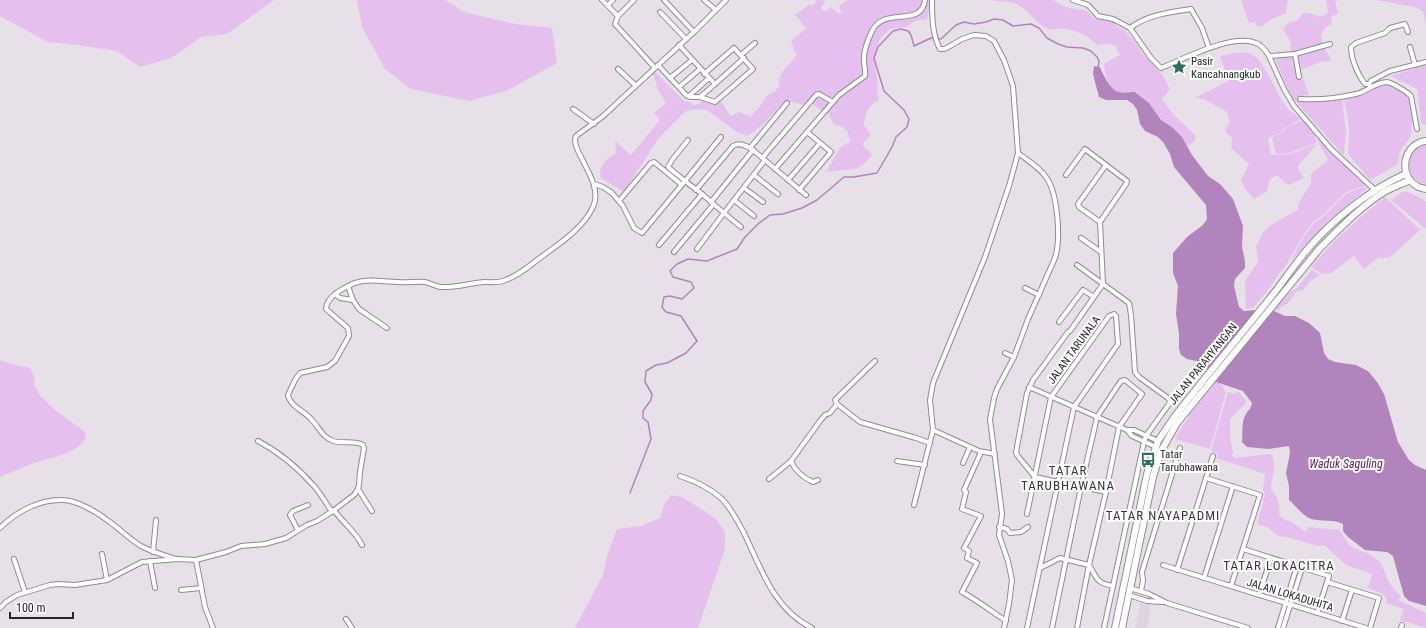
<svg xmlns="http://www.w3.org/2000/svg" width="1426" height="628" viewBox="0 0 1426 628" font-family="'Roboto Condensed',sans-serif">
	<style>
		.built { fill: #ded3e1 }
		.green { fill: #e5c0ee }
		.water { fill: #b284bd }
		.lines { fill: none; stroke-linecap: round; stroke-linejoin: round }
		.stream { stroke: #b284bd; stroke-width: 1.5 }
		.minor-casing { stroke: #908a91; stroke-width: 6 }
		.secondary-casing { stroke: #908a91; stroke-width: 8 }
		.minor { stroke: #fff; stroke-width: 4 }
		.secondary { stroke: #fff; stroke-width: 6 }
		.labels { text-anchor: middle; dominant-baseline: central; stroke-width: 4; stroke-linejoin: round; paint-order: stroke }
		.poi-label { font-size: 11px; fill: #282528; stroke: #fff; text-anchor: start }
		.street-label { font-size: 11px; fill: #282528; stroke: #fff }
		.water-label { font-size: 12px; font-style: italic; fill: #551c61; stroke: #fff }
		.quarter-label { font-size: 13px; letter-spacing: 1px; fill: #3a353b; stroke: #fff }
	</style>
	<rect width="100%" height="100%" fill="#e7e0e8"/>
	<polygon class="built" points="1140,603 1151,606 1147,628 1135,628"/>
	<g class="green">
		<polygon points="0,0 274,0 227,34 201,37 171,58 140,67 117,51 71,44 48,42 0,16"/>
		<polygon points="357,0 445,0 464,12 515,24 552,28 557,63 506,91 469,101 411,89 385,69 362,27"/>
		<path d="M815,0h8l2,3 -4,4 2,4 4,-1 4,-3 7,6h4l-3,-7 9,-6h83l-4,19 -12,2 -9,6 -16,2 -10,10 -6,19 4,27 -1,3 2,12c-11,5 -14,14 -15,25l7,10 -7,7 -1,4 9,8c-13,21 -23,13 -42,18l-3,-2c8,-10 9,-23 23,-28 -1,-11 -5,-15 -16,-18l-6,-11 -8,-3 -10,-8 -4,3 -15,-3h-8l-18,21 -17,13 -11,-4 -30,-22 -10,-1 -11,2 -28,28 -34,53 -23,-14c-4,-11 6,-20 15,-25l-1,-12 16,14 29,-35 -6,-7 12,-10 -9,-15 -1,-6 -4,-9 2,-2 30,30 6,1 3,3 7,-1 1,-4h5l4,2 6,-3c9,3 9,11 15,17l8,-4 11,4 3,-2 9,-10 3,-7 10,-6 4,-4c0,-19 9,-18 18,-33l-4,-4 1,-2 -3,-7 15,-13 -11,-13 15,-11 2,2 4,-4z"/>
		<path d="M993,0h60l12,7 22,4 8,8 14,1 5,2 2,4 8,4 12,13 6,10 12,12 10,12 6,13 -8,9 12,16 22,21 -2,6 -7,4 -5,-9 -10,-10 -11,-7 -12,-17 -13,-11c-6,0 -15,2 -20,-1 -9,-5 -11,-19 -12,-27l16,-9 -5,-10 -8,-1 -10,1c-8,-8 -18,-14 -30,-16 -6,-1 -13,1 -18,0 -15,-5 -21,-22 -35,-26 -6,-2 -13,-1 -19,-2z"/>
		<polygon points="1241,0 1288,0 1287,4 1286,13 1270,20 1262,26 1257,26 1254,22 1249,23"/>
		<path d="M1326,0h9l3,13 -7,4 1,7c-19,9 -8,22 -1,35l-1,2 -9,1 -21,8 -4,-8h-3l-4,2 5,-1 7,17h3l5,15 -11,1 4,5 40,-3 4,33 -2,23 -1,1 -52,-59 -17,-40h4l1,6v-5l11,-4 1,-11 -8,-13c4,-6 8,-7 15,-9l5,-7c11,-2 14,8 25,0z"/>
		<polygon points="1376,0 1426,0 1426,25 1423,11 1415,7"/>
		<path d="M1234,53c5,0 11,-1 15,0 16,4 29,48 41,58 3,3 7,5 11,7l-1,2 -17,8 -1,4 -14,6 3,17 19,-1 27,-10 -12,14 -6,6 -1,4 6,10c-17,7 -13,11 -27,-3l-7,4 -3,12 -13,8 -8,-9 -5,-10 8,-16 -18,-16 1,-10 -7,-7 5,-9 -3,-10 -23,-13 -9,-1 34,-17 -9,-25z"/>
		<polygon points="1426,65 1426,125 1421,123 1417,89 1391,76"/>
		<path d="M1387,84l8,2 11,6 4,9 2,17 -1,18 -11,15 -2,13 -28,16 -22,-26c2,-22 1,-33 -4,-54l1,-3 33,-11z"/>
		<polygon points="1302,117 1317,132 1315,138 1317,143 1289,153 1276,154 1272,137 1283,132 1284,128 1301,121"/>
		<polygon points="1316,135 1338,159 1367,186 1356,188 1345,193 1324,214 1313,222 1303,236 1285,267 1278,275 1269,289 1253,308 1246,309 1245,281 1258,262 1256,247 1262,234 1269,226 1298,210 1298,204 1311,183 1311,174 1328,160 1319,144"/>
		<path d="M1426,144v41c-22,-6 -23,-36 0,-41z"/>
		<polygon points="1369,187 1327,222 1291,261 1303,238 1314,223 1325,215 1346,194 1356,189"/>
		<path d="M1404,191c3,0 19,8 22,11v27l-35,-29z"/>
		<path d="M1385,197l35,33 -31,28 -3,-1 -4,2 -3,-2 -15,12 -10,-13 -23,17 -9,1 -11,-7c22,-26 47,-48 74,-70z"/>
		<polygon points="1312,270 1320,275 1309,282 1303,290 1297,291 1286,305 1282,306 1278,311 1274,309 1288,293 1297,288"/>
		<path d="M0,360l11,4 19,4 4,9 1,10 5,8 15,15 30,22 1,4c-6,19 -41,22 -57,29 -10,4 -19,8 -29,12z"/>
		<polygon points="1217,379 1226,392 1210,449 1175,439 1190,414"/>
		<path d="M1238,391l9,11 -17,17v18l3,15 -1,3 3,3 33,-4 4,1c5,10 -1,24 -1,34 7,8 9,14 8,25l6,6 5,1 16,11 2,-5 31,3 2,2 7,12 7,5 15,5 11,9 9,21 11,13 -3,3 28,13v15l-26,-8 4,-11 -18,-6v-5l-5,-5 -13,-5 4,-14 -26,-9 -22,-20 -7,1 -26,-8 -12,-2 -12,-9 -10,-3 8,-29 -2,-6 2,-15 -49,-16 2,-4 -7,-3 17,-59 7,2z"/>
		<polygon points="671,495 682,497 715,518 725,532 725,549 698,628 575,628 603,575 608,553 617,529 641,526 660,518 664,505"/>
	</g>
	<path class="water" d="M1094,66l6,1c2,6 10,21 16,24 6,3 14,1 19,1l14,11 12,17 11,7 10,10 10,18 16,21 12,8 13,15 10,27 -1,21 3,14v7l-10,11 -1,7 5,21 5,4 22,-2 8,2 11,5h10l14,7 11,10 4,20 4,6 7,3 21,3 12,6 9,11 7,12 14,48 11,18 6,5 11,5v136l-17,-5 -5,-5 -11,-40 -6,-4 -22,-2 -17,-13 -5,-6v-7c-9,-5 -21,-2 -32,-5 -8,-3 -16,-14 -22,-19v-14l-3,-13 4,-20 -1,-7 -21,3 -21,-2 -5,-5c1,-8 -1,-21 4,-28 3,-6 4,-2 6,-11l-9,-12 -27,-9 -5,-3 -5,-12 -5,-5 -14,-3 -6,-4 -2,-6v-15l-3,-20 2,-28 -5,-13v-20l14,-16 16,-12 4,-6 -1,-14 -32,-38 -4,-13 -7,-12 -5,-5 -13,-6 -5,-7 -3,-14 -4,-6 -6,-4h-21l-7,-3 -6,-23z"/>
	<g class="lines">
		<polyline class="stream" points="630,493 651,439 648,422 643,418 643,411 651,400 652,394 645,382 646,371 656,365 667,363 686,353 697,341 681,316 666,312 662,307 664,297 670,296 682,299 694,288 691,282 673,277 670,271 677,264 688,259 707,261 737,249 745,237 758,224 770,215 783,214 802,208 817,200 844,177 854,177 877,173 892,147 896,137 907,127 909,119 904,110 884,91 874,58 878,47 893,31 901,29 908,31 911,35 914,46 931,38 941,39 956,25 964,22 974,24 986,22 994,19 1003,20 1013,26 1031,24 1039,28 1047,38 1058,44 1067,47 1083,48 1091,51 1097,57 1099,61 1098,69"/>
		<defs>
			<g id="minor">
				<polyline points="602,0 618,16 634,0"/>
				<polyline points="664,0 694,32"/>
				<polyline points="704,0 716,10"/>
				<path d="M1073,0l15,5 10,11 15,3 17,9 21,30 10,10c23,-9 71,-35 95,-25 6,2 10,8 13,13l15,33 10,17 37,43 45,42"/>
				<polyline points="608,5 613,0"/>
				<polyline points="660,12 686,39"/>
				<polyline points="618,16 615,24 655,68"/>
				<path d="M1130,28c17,-13 40,-16 61,-19l11,19 7,20"/>
				<polyline points="679,45 715,84 744,58"/>
				<polyline points="1410,47 1415,65"/>
				<polyline points="1295,54 1299,77"/>
				<polyline points="741,55 755,43"/>
				<polyline points="1269,56 1295,54 1330,44"/>
				<polyline points="658,65 687,96 691,97 700,97 715,102 753,69 734,48 704,74"/>
				<polyline points="618,69 635,85"/>
				<polyline points="670,78 692,60"/>
				<path d="M1369,84h-4c-7,-9 -14,-25 -14,-37l5,-4 29,-10 5,-5 15,-4 3,8"/>
				<polyline points="1370,86 1369,84 1371,81 1390,71 1426,62"/>
				<polyline points="679,87 700,69"/>
				<polyline points="689,96 709,78"/>
				<polyline points="700,97 715,84"/>
				<path d="M1300,99c17,1 39,-1 56,-5 10,-2 20,-12 31,-12 6,1 20,10 24,14l6,33"/>
				<polyline points="573,109 594,124"/>
				<polyline points="688,140 672,160 668,167 685,181 721,137"/>
				<polyline points="750,148 787,103"/>
				<polyline points="763,157 816,95 819,94 833,102"/>
				<path d="M775,169l64,-74 26,-19c1,-5 -1,-10 -1,-15 -1,-10 4,-21 8,-30 13,-26 49,-2 53,-31"/>
				<polyline points="754,175 778,194"/>
				<polyline points="1066,175 1085,149 1127,181 1126,184 1100,222 1103,284 1070,331"/>
				<polyline points="788,180 820,143"/>
				<polyline points="594,184 603,187 612,193 623,206 634,228 642,233 685,181 702,194"/>
				<polyline points="744,188 763,202"/>
				<path d="M696,190l37,-44c7,-4 14,0 20,4"/>
				<polyline points="799,190 831,152 807,132"/>
				<polyline points="734,200 754,216"/>
				<polyline points="619,201 651,163 654,162 682,185"/>
				<polyline points="711,202 753,150 806,195"/>
				<polyline points="1100,222 1079,207 1078,204 1106,165"/>
				<polyline points="741,227 724,213 765,160"/>
				<polyline points="1081,238 1101,252"/>
				<polyline points="659,245 702,194 724,213 697,249"/>
				<polyline points="674,252 713,205"/>
				<polyline points="1077,265 1129,303 1131,315 1135,372 1139,377 1168,398 1170,400 1169,404 1146,436 1144,442 1104,628"/>
				<polyline points="348,286 353,300 359,309 387,328"/>
				<polyline points="1025,288 1039,295"/>
				<polyline points="335,294 340,298 353,300"/>
				<polyline points="1059,322 1083,290 1094,297"/>
				<polyline points="1068,332 1033,380 1027,393 1016,452 1017,455 1035,477 1106,492"/>
				<polyline points="1005,353 1014,357"/>
				<polyline points="1029,387 1127,430 1132,436 1156,447"/>
				<polyline points="837,404 860,422 916,438 930,443"/>
				<polyline points="933,430 979,451 995,454"/>
				<polyline points="1127,430 1134,430 1158,441"/>
				<path d="M258,441c21,11 40,27 56,45 7,8 12,17 18,26"/>
				<path d="M981,452l-17,38 2,2 -4,17 19,7 -17,32 5,3 -2,7 10,5 -15,29c15,8 29,19 44,29"/>
				<path d="M791,461c4,10 13,17 22,21l5,-2"/>
				<polyline points="897,461 925,465"/>
				<polyline points="963,463 970,447"/>
				<path d="M680,476c15,5 30,12 42,23 9,9 16,23 22,34 17,35 30,77 68,95"/>
				<polyline points="1206,478 1260,495 1231,586"/>
				<polyline points="769,479 791,461 820,421 825,415 830,413 837,404 835,400 875,361"/>
				<polyline points="358,489 372,511"/>
				<path d="M914,505l19,-75 -3,-30 3,-17 52,-126 24,-71 9,-33 -5,-67 -9,-26 -10,-19 -8,-5 -12,-1 -12,4 -17,10h-5c-8,-14 -8,-34 -8,-49"/>
				<path d="M334,510c8,12 22,22 28,35"/>
				<polyline points="1027,514 1051,397 1109,316 1114,314 1116,316 1118,344 1074,407 1027,628"/>
				<polyline points="999,527 1007,529 1010,533 1021,532 1028,527"/>
				<path d="M0,528c16,-16 39,-29 63,-28 13,0 34,12 44,20 12,8 22,19 34,26 11,6 23,9 35,13"/>
				<polyline points="298,530 290,515 293,511 308,505"/>
				<polyline points="1243,549 1329,576 1327,582 1379,598 1370,628"/>
				<polyline points="153,552 156,520"/>
				<polyline points="102,554 107,580"/>
				<polyline points="14,559 25,592"/>
				<polyline points="196,560 205,607 213,628"/>
				<polyline points="150,561 155,588"/>
				<polyline points="1163,565 1366,628"/>
				<path d="M1040,568l20,-10 29,7c8,13 7,18 24,21"/>
				<polyline points="1177,570 1213,456"/>
				<polyline points="1204,578 1233,486"/>
				<polyline points="1130,588 1149,594 1167,603 1248,628"/>
				<polyline points="181,590 201,588"/>
				<polyline points="1141,591 1143,581 1142,572 1180,448"/>
				<polyline points="1129,595 1147,601 1162,602"/>
				<polyline points="1259,595 1271,558"/>
				<path d="M0,608l6,-6 11,-7 33,-10 8,-1 17,1 32,-5 35,-18 36,-3 18,1 30,-8 15,-6 24,-2 21,-6 21,-13 10,-4 16,-10 21,-16 4,-6 1,-4 1,-13 4,-24 -1,-3c-8,-5 -21,-1 -30,-4 -11,-4 -14,-14 -22,-22 -7,-8 -21,-13 -23,-24l7,-15 5,-7 27,-6 8,-6 14,-25 -1,-8 -22,-19c0,-8 6,-13 12,-17 23,-16 34,-11 60,-10 9,1 18,-1 27,0 5,1 10,4 15,5 15,1 30,-4 45,-5 6,0 12,1 18,-1 16,-5 28,-17 41,-26 18,-13 39,-27 49,-48 12,-25 -24,-57 -17,-71l26,-19 92,-85 32,-32"/>
				<polyline points="1317,613 1327,582"/>
				<polyline points="346,619 352,628"/>
				<polyline points="1342,621 1352,590"/>
				<path d="M1004,628l5,-24 3,-24 -4,-19 -9,-26 3,-21 -12,-95 4,-21 3,-9 17,-32 14,-38 27,-61c6,-19 3,-65 -9,-81 -7,-10 -19,-17 -28,-24"/>
				<polyline points="1052,628 1081,487 1097,417 1121,381 1125,380 1142,394 1119,427 1106,492 1089,565 1077,628"/>
				<polyline points="1278,628 1297,566"/>
				<polyline points="1283,628 1302,568"/>
				<polyline points="1401,628 1402,625"/>
			</g>
			<g id="secondary">
				<path d="M1426,141c-22,2 -29,34 -9,45 2,2 6,2 9,3"/>
				<path d="M1115,628l32,-154 11,-33 17,-25c30,-38 61,-76 92,-114 13,-16 25,-34 39,-51 25,-30 64,-62 100,-77"/>
				<path d="M1122,628l31,-151 8,-26 16,-28 143,-175c19,-19 41,-42 64,-56 8,-5 18,-8 26,-12"/>
			</g>
		</defs>
		<use href="#minor" class="minor-casing"/>
		<use href="#secondary" class="secondary-casing"/>
		<use href="#minor" class="minor"/>
		<use href="#secondary" class="secondary"/>
	</g>
	<defs>
		<symbol id="sight-bare" viewBox="-9 -9 18 18"><path d="M0-6L1.8-2.2L6-1.7L2.9 1.2L3.7 5.4L0 3.3L-3.7 5.4L-2.9 1.2L-6-1.7L-1.8-2.2Z" fill="#2c6f5f" stroke="#fff" stroke-width="2.5" paint-order="stroke"/></symbol>
		<symbol id="bus-bare" viewBox="-9 -9 18 18"><path d="M-5-6H5V4H4V6H2V4H-2V6H-4V4H-5ZM-3.5-4V0h7V-4ZM-3.5 1.2v1.5H-2V1.2ZM2 1.2v1.5H3.5V1.2Z" fill="#2c6f5f" stroke="#fff" stroke-width="2.5" paint-order="stroke"/></symbol>
	</defs>
	<g fill-rule="evenodd">
		<use href="#sight-bare" x="1168" y="56" width="22" height="22"/>
		<use href="#bus-bare" x="1137" y="449" width="22" height="22"/>
	</g>
	<g class="labels">
		<g class="poi-label">
			<text x="1191" y="61">Pasir<tspan x="1191" dy="13">Kancahnangkub</tspan></text>
			<text x="1160" y="454">Tatar<tspan x="1160" dy="13">Tarubhawana</tspan></text>
		</g>
		<g class="street-label">
			<text transform="translate(1074 350) rotate(-54)">JALAN TARUNALA</text>
			<text transform="translate(1203 364) rotate(-51)">JALAN PARAHYANGAN</text>
			<text transform="translate(1290 595) rotate(17)">JALAN LOKADUHITA</text>
		</g>
		<g class="water-label">
			<text x="1346" y="464">Waduk Saguling</text>
		</g>
		<g class="quarter-label">
			<text x="1068" y="470">TATAR<tspan x="1068" dy="15">TARUBHAWANA</tspan></text>
			<text x="1163" y="515">TATAR NAYAPADMI</text>
			<text x="1279" y="565">TATAR LOKACITRA</text>
		</g>
	</g>
	<path d="M10 612v6h63v-6" fill="none" stroke="#282528" stroke-width="2"/>
	<text x="16" y="612" font-size="12" fill="#282528" stroke="#ffffff" stroke-width="3" paint-order="stroke">100 m</text>
</svg>
